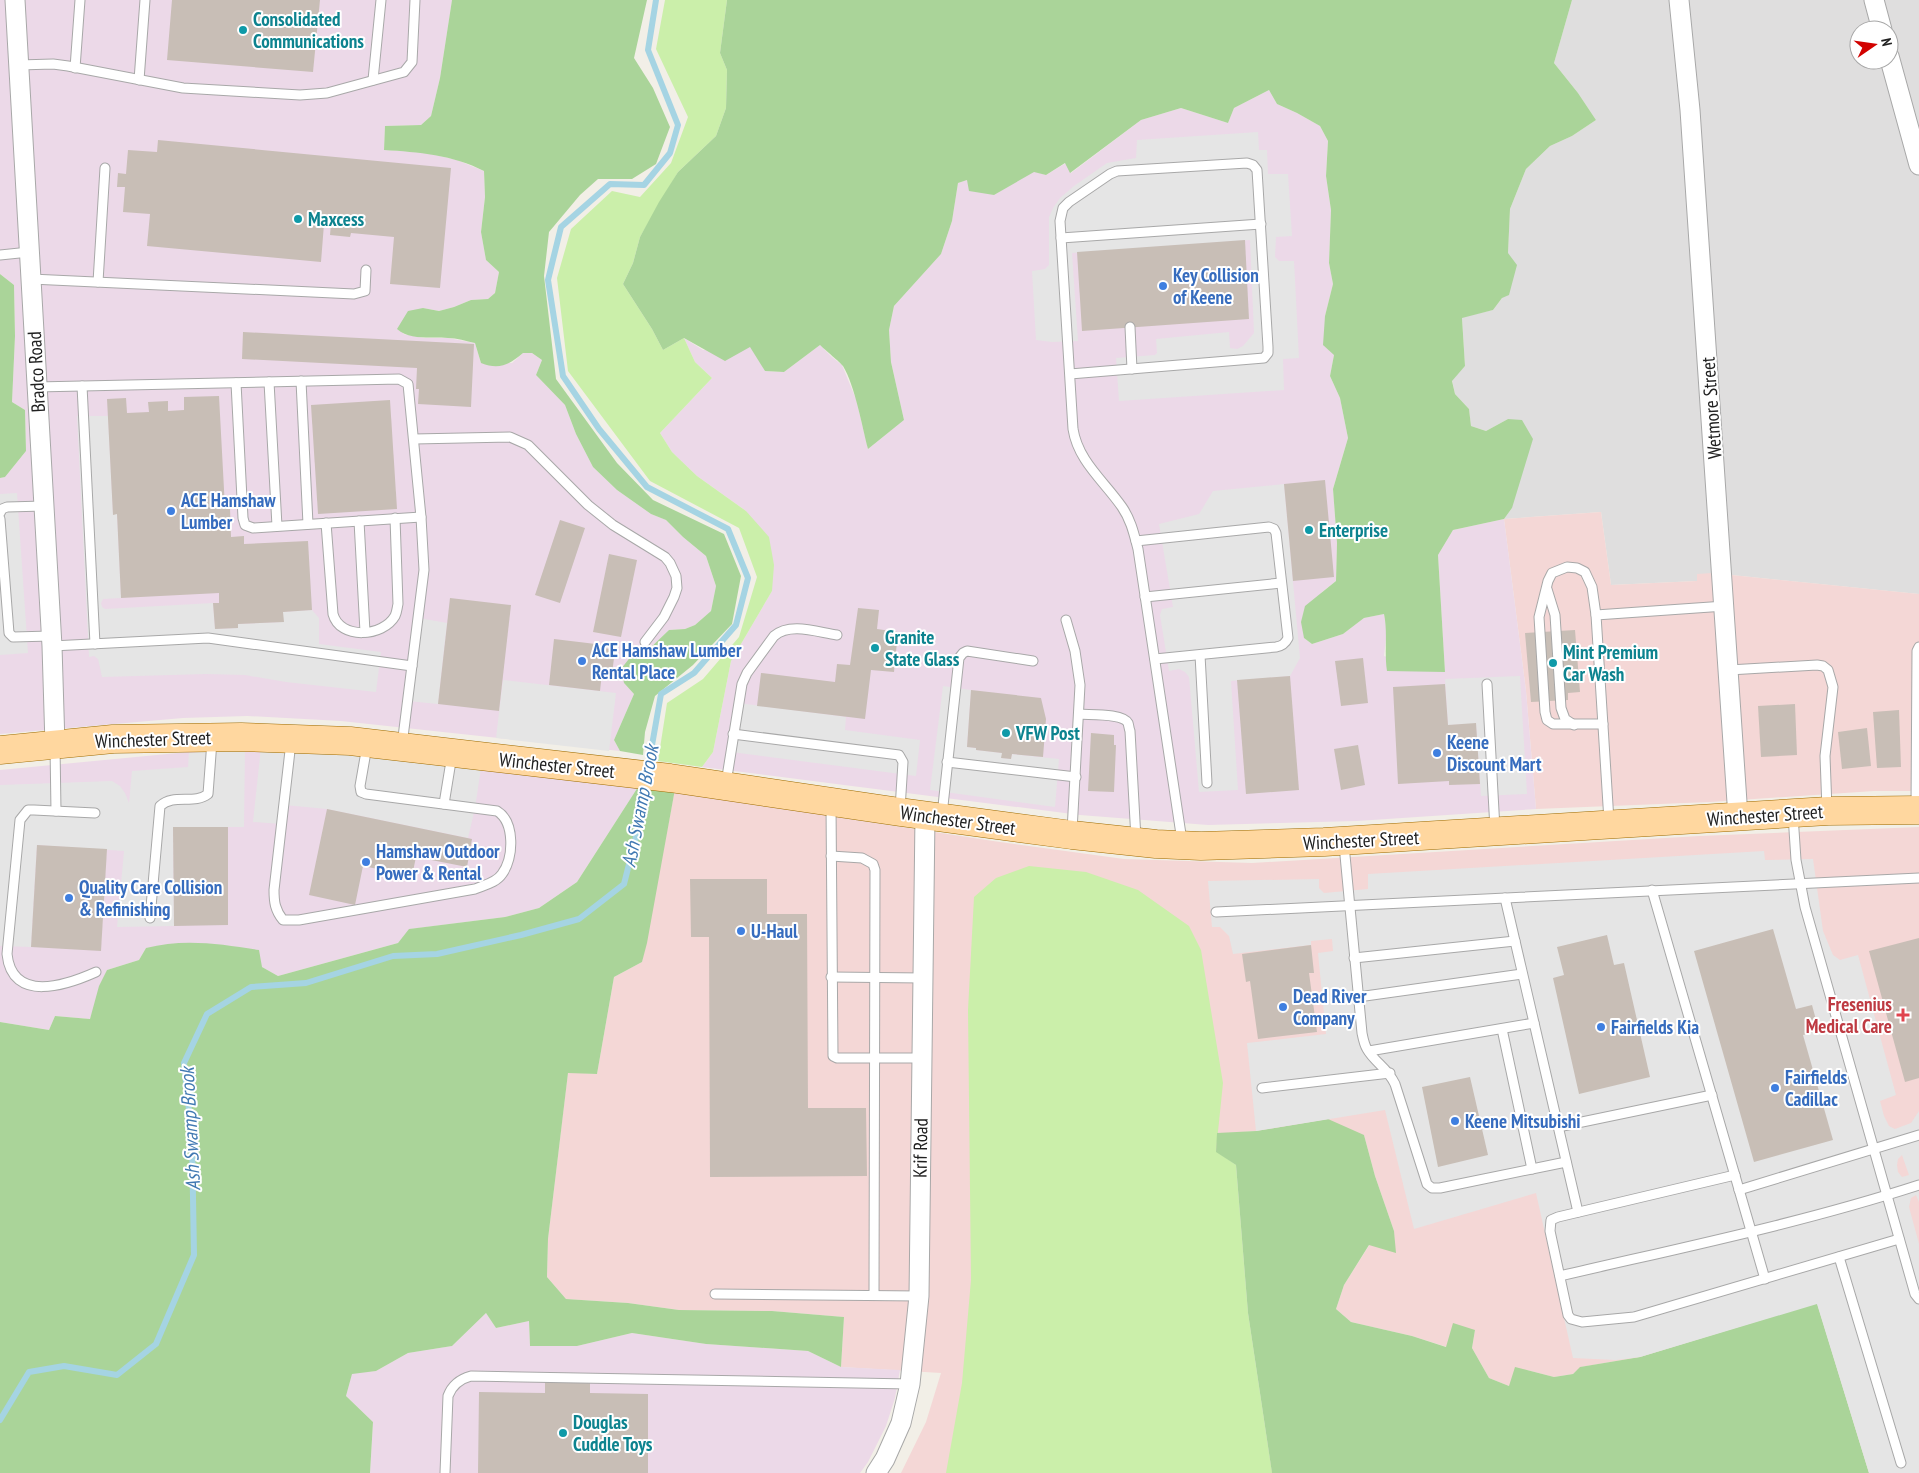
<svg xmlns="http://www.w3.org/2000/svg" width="1919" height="1473" viewBox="0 0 1919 1473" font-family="'PT Sans Narrow',sans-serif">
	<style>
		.residential { fill: #dfdede; fill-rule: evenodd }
		.commercial { fill: #f4d7d6 }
		.industrial { fill: #ecd9e8 }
		.grass { fill: #cbefaa }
		.forest { fill: #aad499 }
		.parking { fill: #e5e5e5; fill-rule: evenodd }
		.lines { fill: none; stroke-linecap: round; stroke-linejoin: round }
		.stream { stroke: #a5d4e3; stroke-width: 6 }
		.building { fill: #c8beb6 }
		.lane-casing { stroke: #a8a8a8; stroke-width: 11 }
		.street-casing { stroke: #a8a8a8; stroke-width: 21 }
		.primary-casing { stroke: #9e6c00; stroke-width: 29 }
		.lane { stroke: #fff; stroke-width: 9 }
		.street { stroke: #fff; stroke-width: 19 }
		.primary { stroke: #ffd79f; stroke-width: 28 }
		.culture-dot { fill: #0f9aa8; stroke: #fff; stroke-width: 2 }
		.shop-dot { fill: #3f7fe0; stroke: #fff; stroke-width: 2 }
		.health-dot { fill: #e0444e; stroke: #fff; stroke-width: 2 }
		.labels { text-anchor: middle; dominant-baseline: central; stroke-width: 4; stroke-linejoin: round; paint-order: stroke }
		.culture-label { font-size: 19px; font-weight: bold; fill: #0d838f; stroke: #fff; text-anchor: start }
		.shop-label { font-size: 19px; font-weight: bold; fill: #366cbe; stroke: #fff; text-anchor: start }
		.street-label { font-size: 19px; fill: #212121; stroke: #fff }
		.health-label { font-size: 19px; font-weight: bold; fill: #be3a42; stroke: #fff; text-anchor: end }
		.water-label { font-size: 20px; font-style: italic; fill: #4179b2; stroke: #fff }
	</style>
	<rect width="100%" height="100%" fill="#f2efe7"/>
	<path class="residential" d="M1572,0h347v594l-207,-21 -15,8 -86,4 -10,-73 -97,7 8,-11 -4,-89 -22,12 -15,-5 -2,-17 -14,-15 -3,-14 13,-14 -3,-49 31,-7 9,-12 6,-45 2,-44 16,-40 24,-23 22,-10 24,-16 -18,-27 -24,-30zM1859,30h30v30h-30z"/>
	<g class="commercial">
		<polygon points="1601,512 1611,585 1697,581 1697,574 1712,573 1919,594 1919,791 1874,791 1710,802 1536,809 1526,691 1504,519"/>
		<polygon points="675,789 798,811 993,841 1124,859 1252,863 1699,836 1919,827 1919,1473 1869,1473 1817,1304 1640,1357 1581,1367 1573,1374 1554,1377 1527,1370 1509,1386 1489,1378 1472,1348 1475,1330 1447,1347 1412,1336 1351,1322 1336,1309 1344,1285 1370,1244 1395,1252 1394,1231 1375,1176 1364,1135 1256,1131 1217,1134 1272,1473 901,1473 926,1422 941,1373 841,1367 844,1317 772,1311 679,1310 628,1303 566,1299 547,1277 548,1239 568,1072 597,1074 614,977 642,962"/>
	</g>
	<g class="industrial">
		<polygon points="0,0 452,0 440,78 431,116 421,125 385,126 384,150 422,152 457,160 484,171 485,197 481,232 486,260 499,272 495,293 488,299 471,300 454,307 439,311 423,308 403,334 424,338 448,338 475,343 481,363 512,363 523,353 532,353 542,360 536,375 565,405 576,434 593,467 617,490 651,514 666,520 683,537 706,556 716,586 711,611 695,625 685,629 669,630 647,651 624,683 634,694 614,740 620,751 341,721 247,716 183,718 0,734 0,478 5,477 26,451 25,410 12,402 15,336 14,285 0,274"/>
		<polygon points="1269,90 1277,104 1297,113 1320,126 1328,141 1326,176 1331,210 1329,263 1333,284 1325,316 1334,355 1330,376 1340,398 1348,438 1333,489 1337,543 1336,581 1322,592 1304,638 1312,644 1343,634 1364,618 1384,614 1387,631 1384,656 1445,672 1438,555 1453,530 1504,519 1526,691 1536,809 1357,821 1208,825 1080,815 702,767 713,752 731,661 772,591 746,511 697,476 672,452 660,433 712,378 695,362 684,338 703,350 750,346 765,371 784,372 820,345 832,357 842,365 856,399 868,449 904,420 891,362 889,330 894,306 941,254 952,221 958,183 967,180 994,195 1034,171 1046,175 1066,163 1071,173 1141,120 1181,108 1228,123 1234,108"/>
		<polygon points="289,747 638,787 577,882 539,908 505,917 410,929 398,943 278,976 262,967 146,948 139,960 107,970 90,1019 55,1016 49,1030 0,1022 0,770 230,748"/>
		<polygon points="486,1313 496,1328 529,1321 530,1346 577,1346 632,1333 706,1344 808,1351 841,1367 900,1370 895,1398 886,1426 868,1462 860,1473 370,1473 373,1422 346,1396 352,1373 376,1371 408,1353 452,1346"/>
	</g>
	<g class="grass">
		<polygon points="665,0 727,0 720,53 727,70 726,108 716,136 678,172 640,237 633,263 623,284 652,329 663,350 684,338 695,362 712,378 660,433 672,452 697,476 746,511 769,537 774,565 772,591 731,661 713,752 702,767 658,761 667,703 703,679 739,637 757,577 739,528 650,481 568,371 557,278 571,229 612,191 640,197 671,163 688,117 656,49"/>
		<polygon points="1029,866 1086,872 1138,890 1189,926 1201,950 1223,1083 1216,1151 1236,1165 1248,1313 1272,1473 946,1473 962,1383 971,1280 968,1010 974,897 996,878"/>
	</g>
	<g class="forest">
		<path d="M452,0h195l-13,58 19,30 17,39 -14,37 -24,15h-34l-18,16 -31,37 -5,44 12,103 61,84 36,37 71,34 17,42 -9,48 -39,41 -38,31 -10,36 -2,23 -23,-4 -6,-11 20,-46 -10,-11 -3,-14 14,-18h12l22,-21 16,-1 10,-4 16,-14 5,-25 -10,-30 -23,-19 -17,-17 -15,-6 -34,-24 -24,-23 -17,-33 -11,-29 -29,-30 6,-15 -10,-7h-9c-14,12 -24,17 -42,10l-6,-20c-9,-2 -18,-5 -27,-5 -17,-2 -37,3 -51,-9l11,-18 15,-3 16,3 15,-4 17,-7 17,-1 7,-6 4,-21 -13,-12 -5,-28 4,-35 -1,-26c-31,-16 -66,-19 -100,-21l1,-24 36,-1 10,-9 9,-38z"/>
		<path d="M727,0h845l-18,63 24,30 18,27 -24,16 -22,10 -24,23 -16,40 -2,44 9,12 -8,30 -7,3 -9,12 -31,8 3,48 -13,15 3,13 14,15 2,17 15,5 22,-12 14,1 11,19 -21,69 -8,11 -51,11 -15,25 7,117 -58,-1c-3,-19 1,-38 -3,-57l-20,4 -21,16 -31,10 -8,-6 -3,-16 4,-16 31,-25 1,-38 -4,-54 15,-51 -8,-40 -10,-22 4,-21 -11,-10 2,-29 8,-32 -4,-21 2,-53 -5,-34 2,-35 -8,-15 -23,-13 -20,-9 -8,-14 -35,18 -6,15 -47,-15 -40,12 -71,53 -5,-10 -19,12 -12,-3 -40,23 -25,-4 -2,-11 -9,3 -6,38 -11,33 -47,52 -5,24 2,32 13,58 -36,29c-6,-23 -13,-63 -25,-83 -3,-4 -18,-16 -23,-21l-36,27 -19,-1 -15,-24 -25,14 -41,-23 -21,12 -11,-21 -29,-45 10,-21 7,-26 19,-35 19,-30 38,-36 10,-28 1,-38 -7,-17z"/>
		<polygon points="0,274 14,285 15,336 12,402 25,410 26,451 5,477 0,478"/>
		<path d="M638,787l37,2 -28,154 -5,19 -28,15 -17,97 -29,-1 -20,166 -1,38 19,22 62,4 51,7 93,1 72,6 -3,50 -33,-16 -102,-7 -74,-11 -55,13h-47l-1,-25 -33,7 -10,-15 -34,33 -44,7 -32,18 -24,3 -6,22 27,26 -3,51h-370v-451l49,8 6,-14 35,3 9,-33 8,-16 32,-10 7,-12c37,-10 76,-4 113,2l3,17 16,9 120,-33 11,-14 96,-12 34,-9 38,-26z"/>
		<polygon points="1328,1119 1364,1135 1375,1176 1394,1231 1396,1253 1369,1245 1344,1285 1336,1309 1351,1322 1412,1336 1446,1347 1453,1323 1475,1330 1472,1348 1489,1378 1509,1386 1515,1367 1554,1377 1573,1374 1580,1367 1640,1357 1817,1303 1869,1473 1272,1473 1248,1313 1236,1165 1216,1152 1217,1133 1256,1131"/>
	</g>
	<g class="parking">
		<polygon points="1258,132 1259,150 1267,150 1268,174 1288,174 1292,236 1276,237 1275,257 1279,261 1294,261 1299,358 1283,359 1284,390 1119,401 1116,358 1155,355 1157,353 1156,339 1229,332 1230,348 1237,349 1243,346 1254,333 1250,240 1072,253 1078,341 1052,342 1036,340 1032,271 1045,269 1049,265 1049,217 1053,208 1060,198 1074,186 1107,163 1136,158 1137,140"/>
		<polygon points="77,416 108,416 113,514 117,514 121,598 103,599 101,603 102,607 105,609 213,603 215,629 238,628 238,624 283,622 283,612 312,610 319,618 319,644 381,652 376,692 286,682 245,675 206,674 102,677 98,659 94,656 89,657"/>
		<polygon points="1284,484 1300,658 1290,676 1231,681 1238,790 1199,792 1189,677 1185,672 1179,669 1169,671 1160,615 1162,609 1173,607 1159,524 1199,514 1213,491"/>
		<polygon points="17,493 28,653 0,655 0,494"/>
		<polygon points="419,618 447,623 438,704 408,701"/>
		<polygon points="1520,676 1527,794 1481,796 1476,724 1448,725 1445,679"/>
		<polygon points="503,680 616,693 609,751 496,738"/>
		<polygon points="943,686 971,690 967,747 976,748 976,750 1002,753 1002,758 1011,759 1012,754 1059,759 1055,807 930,790"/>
		<polygon points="738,703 846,717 845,730 920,740 916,776 731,752"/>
		<polygon points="261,747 289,747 481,768 475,808 468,838 327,809 284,805 281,824 253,822"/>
		<polygon points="245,748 244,827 173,827 174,926 117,927 124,851 37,845 31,947 0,946 0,785 112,781 120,786 125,793 129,803 132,771 188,767 189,753"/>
		<path d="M1764,851l1,9 48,-1 10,72 10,24 7,5 18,-5 38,140 -16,6 4,15 5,10 6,3 16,-6 8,-12v91l-3,-7 -5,3 -2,9 10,37v229h-50l-52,-169 -177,53 -24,3 -43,-2 -37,-165 -122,36 -29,-119 -129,21 -9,-88 79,-9 -8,-81 15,-2 -1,-12 -21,2v4l-78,9 -4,-18 -9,-9h-8l-4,-46 111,-2v9l5,5 44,-4v-15zM1902,1155l7,20 -7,2 -4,-5 -1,-7 1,-6z"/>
	</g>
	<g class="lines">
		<g class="stream">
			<polyline points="648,768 661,694 694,673 736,625 748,578 728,529 647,487 599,429 563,376 548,280 561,227 610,184 644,185 670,153 678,125 648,50 656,0"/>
			<polyline points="0,1420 29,1372 64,1366 117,1375 156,1344 194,1255 192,1139 184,1063 207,1014 251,987 306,983 393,956 437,954 521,935 579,919 624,884 642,813 646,781"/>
		</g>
	</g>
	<g class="building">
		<polygon points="172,0 320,0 313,72 167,60"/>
		<polygon points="158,140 451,168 440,288 390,284 394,237 351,233 350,237 330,235 331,224 324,224 321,262 147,246 150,214 123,212 125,187 117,187 118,173 126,174 128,150 157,152"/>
		<polygon points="1245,240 1249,319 1082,331 1077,252"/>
		<polygon points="243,332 474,344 471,407 418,404 419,389 416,389 417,368 242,359"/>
		<polygon points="219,396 225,508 230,508 231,537 244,536 244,544 308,541 312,610 283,612 284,622 238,624 238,628 215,629 213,603 219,603 219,593 121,598 117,514 113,515 107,399 126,398 127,413 149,412 148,402 168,401 168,411 184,410 184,397"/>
		<polygon points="390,400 397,509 318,514 311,405"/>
		<polygon points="1325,480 1334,577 1293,581 1284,484"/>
		<polygon points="560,520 585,528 560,603 535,595"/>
		<polygon points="609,554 637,560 621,637 593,632"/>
		<polygon points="450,598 511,605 499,711 438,704"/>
		<polygon points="858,608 879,610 877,629 898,632 894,672 871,670 865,719 757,706 761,673 835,682 837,664 850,665"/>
		<polygon points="1575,630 1580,692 1568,693 1568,700 1531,702 1525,633"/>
		<polygon points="554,639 604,645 604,648 615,650 612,674 602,673 600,691 549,685"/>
		<polygon points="1363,658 1368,703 1341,706 1335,661"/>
		<polygon points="1290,676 1299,790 1246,794 1237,680"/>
		<polygon points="1445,684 1448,725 1476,723 1480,784 1449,785 1449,781 1398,784 1393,687"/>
		<polygon points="971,690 1041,698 1046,719 1043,757 1012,754 1011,759 1001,758 1002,753 976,750 976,748 967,747"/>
		<polygon points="1795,704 1797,755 1761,757 1758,706"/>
		<polygon points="1899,710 1901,767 1877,768 1873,712"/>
		<polygon points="1867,728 1871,766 1842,769 1838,732"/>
		<polygon points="1091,733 1114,735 1114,745 1116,745 1114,792 1088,791"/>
		<polygon points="1358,745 1365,785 1341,790 1334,749"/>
		<polygon points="327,809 472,839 467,867 416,857 412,876 363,866 355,905 309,895"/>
		<polygon points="173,827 228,827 228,925 174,926"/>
		<polygon points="37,845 107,849 101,951 31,947"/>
		<polygon points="690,879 767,879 767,914 807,914 808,1108 866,1108 867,1176 710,1177 709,937 691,937"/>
		<polygon points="1773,929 1796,1009 1812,1005 1819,1031 1803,1035 1833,1140 1754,1162 1694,951"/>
		<polygon points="1607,935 1614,965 1624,963 1650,1077 1579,1094 1553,978 1564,975 1557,947"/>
		<polygon points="1919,938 1919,1078 1905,1082 1869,951"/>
		<polygon points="1311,945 1314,973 1309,973 1317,1032 1258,1039 1250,981 1246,982 1242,954"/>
		<polygon points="1470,1077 1488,1155 1438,1167 1422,1087"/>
		<polygon points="545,1380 590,1380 590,1393 648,1394 648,1473 478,1473 479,1392 545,1393"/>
	</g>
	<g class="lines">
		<defs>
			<g id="lane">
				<polyline points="19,65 53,64 68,66 183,88 300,95 327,93 404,72 412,62 415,0"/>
				<polyline points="75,68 80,0"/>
				<polyline points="139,80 145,0"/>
				<polyline points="373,80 381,0"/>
				<polyline points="1061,238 1261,224"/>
				<polyline points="0,255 29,252"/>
				<polyline points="31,279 354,294 365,291 366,270"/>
				<polyline points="98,282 105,168"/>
				<polyline points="1130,327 1132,369"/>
				<path d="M1070,374l194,-16 4,-5v-6l-11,-177 -4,-5 -6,-2 -130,8 -7,3 -41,28 -6,6 -3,13 13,208c5,32 31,52 49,78 9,13 12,27 16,42l44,292"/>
				<polyline points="301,381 308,524"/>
				<polyline points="269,382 277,526"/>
				<polyline points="236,383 243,518 245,525 253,528 421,517"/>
				<polyline points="82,386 95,644"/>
				<polyline points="36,387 399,379 408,384 421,517 424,570 402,745"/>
				<polyline points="414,439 510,437 528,445 588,505 613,525 665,557 670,563 676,576 677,588 674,597 664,617 645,642"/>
				<polyline points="0,513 2,509 7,507 44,506"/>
				<polyline points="0,519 9,633 13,637 51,636"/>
				<polyline points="359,521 365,632"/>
				<path d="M326,523l7,91c7,26 50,23 62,2 2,-4 2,-8 3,-12l-3,-86"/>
				<path d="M1136,541l133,-14 5,2 2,4 12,105c-3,6 -6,8 -12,9l-121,12"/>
				<polyline points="1547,589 1555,615 1561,708 1565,719 1574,725"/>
				<polyline points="1145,597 1281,583"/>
				<polyline points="1596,615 1592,587 1585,572 1577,568 1567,567 1552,573 1548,581 1539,617 1545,712 1547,720 1553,724 1603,724"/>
				<polyline points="1066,620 1075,651 1080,685 1072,831"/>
				<polyline points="52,646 208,638 412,666"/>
				<polyline points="1200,655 1207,783"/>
				<polyline points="1729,670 1817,665 1823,666 1828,670 1833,687 1825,756 1827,809"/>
				<polyline points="1487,684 1495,829"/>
				<path d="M1079,714c11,1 44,-1 49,9 1,3 1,6 2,8l6,108"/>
				<polyline points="733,734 899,755 903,762 900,809"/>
				<path d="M291,742l-17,148c0,12 1,20 9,30h16l176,-31c9,-4 21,-6 27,-15 12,-16 13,-52 -5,-63l-131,-17 -5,-2 -1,-6 7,-40"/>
				<polyline points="55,746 56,811"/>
				<polyline points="947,762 1076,777"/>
				<path d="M726,783l16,-99 5,-11 27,-37c16,-14 43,-4 63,-1"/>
				<polyline points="444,804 452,755"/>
				<polyline points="831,805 833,1056 837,1058 921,1058"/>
				<polyline points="1916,808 1917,651 1919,647"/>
				<path d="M95,813l-61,-3h-6l-8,10 -13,134c5,50 60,31 89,18"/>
				<polyline points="942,815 959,658 963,653 967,651 1033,661"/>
				<polyline points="1793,815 1796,860 1805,907 1915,1294 1919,1299"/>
				<polyline points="1609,821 1596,615 1725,606"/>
				<path d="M1344,845l18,188c1,5 2,11 5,16 8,14 20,18 28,35l32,100 5,4h8l126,-26"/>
				<polyline points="831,856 862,858 873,864 875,870 874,1295"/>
				<polyline points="1652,890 1765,1279"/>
				<polyline points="1505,898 1578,1212"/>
				<polyline points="1216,912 1919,878"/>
				<path d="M150,918l10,-112c14,-13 34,-1 48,-12l4,-53"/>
				<polyline points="1354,958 1515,941"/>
				<polyline points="831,977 923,978"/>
				<polyline points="1358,997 1522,974"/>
				<polyline points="1502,1029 1532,1169"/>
				<polyline points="1369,1051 1534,1023"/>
				<polyline points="1262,1088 1390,1073"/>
				<polyline points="1558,1127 1712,1095"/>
				<polyline points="1735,1175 1558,1217 1551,1220 1550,1231 1568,1315 1571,1319 1582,1322 1634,1317 1899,1239"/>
				<polyline points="1739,1190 1919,1135"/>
				<polyline points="1839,1257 1901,1463"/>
				<path d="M1560,1276c120,-28 242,-53 359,-91"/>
				<polyline points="715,1294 919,1296"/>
				<path d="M445,1473l3,-77c4,-11 12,-17 23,-20l439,8"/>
			</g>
			<g id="street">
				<polyline points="15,0 52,646 55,745"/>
				<polyline points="1679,0 1690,110 1738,817"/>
				<polyline points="1874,0 1882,30"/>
				<polyline points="1889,56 1919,165"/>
				<polyline points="876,1473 885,1459 901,1423 910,1384 919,1296 925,816"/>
			</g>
			<polyline id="primary" points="0,750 113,739 241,737 350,741 670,778 900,812 1072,835 1156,844 1201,846 1324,842 1828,811 1919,810"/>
		</defs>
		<use href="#lane" class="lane-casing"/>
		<use href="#street" class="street-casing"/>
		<use href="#primary" class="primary-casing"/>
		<use href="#lane" class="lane"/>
		<use href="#street" class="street"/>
		<use href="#primary" class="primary"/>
	</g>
	<g class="culture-dot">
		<circle cx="243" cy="30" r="5"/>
		<circle cx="298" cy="219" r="5"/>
		<circle cx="1309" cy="530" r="5"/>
		<circle cx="875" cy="648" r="5"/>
		<circle cx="1553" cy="663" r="5"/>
		<circle cx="1006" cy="733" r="5"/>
		<circle cx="563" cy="1433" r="5"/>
	</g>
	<g class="shop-dot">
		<circle cx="1163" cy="286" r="5"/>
		<circle cx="171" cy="511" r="5"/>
		<circle cx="582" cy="661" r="5"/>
		<circle cx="1437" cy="753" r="5"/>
		<circle cx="366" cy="862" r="5"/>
		<circle cx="69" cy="898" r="5"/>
		<circle cx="741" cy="931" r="5"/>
		<circle cx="1283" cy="1007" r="5"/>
		<circle cx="1601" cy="1027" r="5"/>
		<circle cx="1775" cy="1088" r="5"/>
		<circle cx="1455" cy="1121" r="5"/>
	</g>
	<path class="health-dot" d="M1900.5 1007.5h5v5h5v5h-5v5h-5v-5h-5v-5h5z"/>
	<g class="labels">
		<g class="culture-label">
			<text x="253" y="19">Consolidated<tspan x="253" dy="22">Communications</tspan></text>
			<text x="308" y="219">Maxcess</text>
			<text x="1319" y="530">Enterprise</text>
			<text x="885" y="637">Granite<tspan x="885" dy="22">State Glass</tspan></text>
			<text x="1563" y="652">Mint Premium<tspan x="1563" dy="22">Car Wash</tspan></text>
			<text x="1016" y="733">VFW Post</text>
			<text x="573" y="1422">Douglas<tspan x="573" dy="22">Cuddle Toys</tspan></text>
		</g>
		<g class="shop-label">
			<text x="1173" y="275">Key Collision<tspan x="1173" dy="22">of Keene</tspan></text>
			<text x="181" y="500">ACE Hamshaw<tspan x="181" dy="22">Lumber</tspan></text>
			<text x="592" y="650">ACE Hamshaw Lumber<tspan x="592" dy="22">Rental Place</tspan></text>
			<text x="1447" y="742">Keene<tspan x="1447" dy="22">Discount Mart</tspan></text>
			<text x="376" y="851">Hamshaw Outdoor<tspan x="376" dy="22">Power &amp; Rental</tspan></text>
			<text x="79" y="887">Quality Care Collision<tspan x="79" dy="22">&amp; Refinishing</tspan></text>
			<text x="751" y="931">U-Haul</text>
			<text x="1293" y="996">Dead River<tspan x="1293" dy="22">Company</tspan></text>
			<text x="1611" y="1027">Fairfields Kia</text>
			<text x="1785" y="1077">Fairfields<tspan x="1785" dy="22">Cadillac</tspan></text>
			<text x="1465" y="1121">Keene Mitsubishi</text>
		</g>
		<g class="street-label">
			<text transform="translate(36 372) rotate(-93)">Bradco Road</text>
			<text transform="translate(1711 408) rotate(-94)">Wetmore Street</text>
			<text transform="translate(153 739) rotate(-2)">Winchester Street</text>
			<text transform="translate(557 765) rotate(6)">Winchester Street</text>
			<text transform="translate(1765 815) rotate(-4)">Winchester Street</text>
			<text transform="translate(958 820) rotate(8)">Winchester Street</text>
			<text transform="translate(1361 840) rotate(-3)">Winchester Street</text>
			<text transform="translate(920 1148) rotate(-89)">Krif Road</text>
		</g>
		<g class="health-label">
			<text x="1892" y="1004">Fresenius<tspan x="1892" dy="22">Medical Care</tspan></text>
		</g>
		<g class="water-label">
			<text transform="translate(640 806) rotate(-79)">Ash Swamp Brook</text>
			<text transform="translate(190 1129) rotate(-93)">Ash Swamp Brook</text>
		</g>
	</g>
	<g transform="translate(1874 45) rotate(77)"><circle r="24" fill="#ffffff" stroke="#a6a6a6"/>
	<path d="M0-4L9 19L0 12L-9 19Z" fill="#d20200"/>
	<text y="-8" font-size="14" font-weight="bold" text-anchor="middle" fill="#212121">N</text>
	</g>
</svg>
